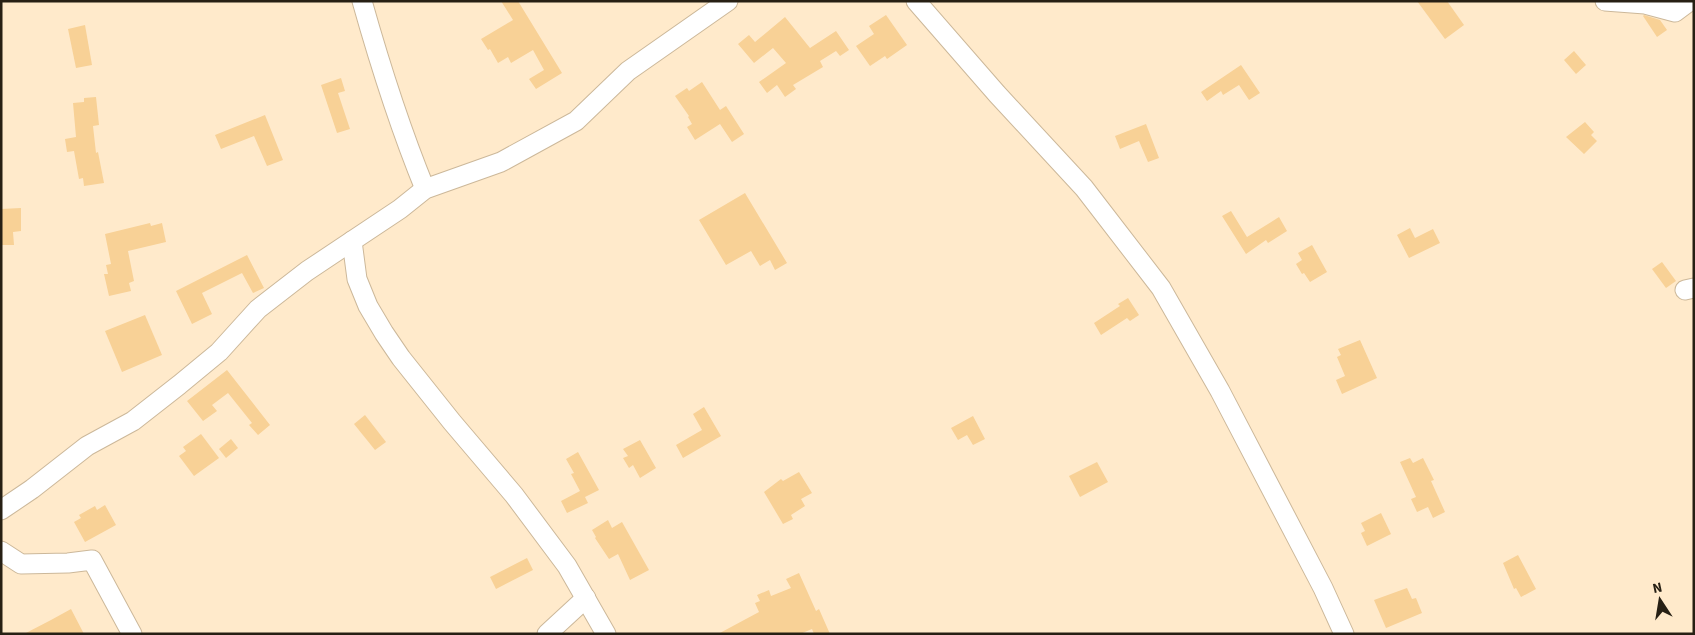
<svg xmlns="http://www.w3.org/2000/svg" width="1695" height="635" viewBox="0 0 1695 635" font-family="'Source Sans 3',sans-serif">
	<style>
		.building { fill: #f8d196 }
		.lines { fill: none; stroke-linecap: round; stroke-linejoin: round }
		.minor-casing { stroke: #ccb89a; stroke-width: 21 }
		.minor { stroke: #fff; stroke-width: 19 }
	</style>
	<rect width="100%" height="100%" fill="#ffeacb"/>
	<g class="building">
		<polygon points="501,1 518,1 562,73 536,89 529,79 544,70 533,50 511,63 508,57 498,63 490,49 488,50 481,39 513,20"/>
		<polygon points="1417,1 1447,1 1464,25 1445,39"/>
		<polygon points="886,15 907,45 887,59 885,56 870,66 856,46 874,34 869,26"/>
		<polygon points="1644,15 1660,20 1667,30 1657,37 1643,16"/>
		<polygon points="785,17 810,48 836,31 849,50 840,56 836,51 820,61 823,67 793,85 796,89 785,97 777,85 767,93 759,82 786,63 773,48 754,63 738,44 749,35 755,42"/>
		<polygon points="85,25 92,65 76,68 68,29"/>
		<polygon points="1574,51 1586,65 1576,74 1564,60"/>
		<polygon points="1241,65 1260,93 1249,100 1239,85 1223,95 1221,91 1207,101 1201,92"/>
		<polygon points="341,78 345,91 338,93 350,129 337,133 321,85"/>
		<polygon points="702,82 720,110 726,106 744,134 732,142 720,124 695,140 687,127 692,124 688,117 689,116 675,96 687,88 689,91"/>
		<polygon points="96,97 99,125 93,126 96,153 98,152 104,183 84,186 83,178 79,179 74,151 67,152 65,139 76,137 73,103 84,102 84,98"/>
		<polygon points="265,115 283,160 267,166 254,136 221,149 215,135"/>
		<polygon points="1585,122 1594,132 1591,135 1597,141 1584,154 1566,137"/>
		<polygon points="1146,124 1159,158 1148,162 1139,141 1120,149 1115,136"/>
		<polygon points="745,193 787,263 775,270 770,260 760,266 751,251 726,265 699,220"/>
		<polygon points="21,208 21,231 13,232 14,245 1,245 1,209"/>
		<polygon points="1231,211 1247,237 1279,217 1287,231 1268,243 1266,240 1246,254 1222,216"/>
		<polygon points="150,223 151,226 162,223 166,242 128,251 134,281 129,283 131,291 109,296 104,274 108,274 106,265 111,264 105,234"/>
		<polygon points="1410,228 1415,238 1433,229 1440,243 1409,258 1397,235"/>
		<polygon points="1312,245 1327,272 1310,282 1304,273 1302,274 1296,264 1302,260 1298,253"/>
		<polygon points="247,255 264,288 253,293 242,273 202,293 212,314 192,324 176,291"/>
		<polygon points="1662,262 1676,281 1666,288 1652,269"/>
		<polygon points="1128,298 1139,315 1130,321 1127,318 1101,335 1094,323 1120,306 1118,304"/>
		<polygon points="145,315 162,355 122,372 105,331"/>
		<polygon points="1360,340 1377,378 1342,394 1336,380 1345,376 1337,357 1341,355 1338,349"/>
		<polygon points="227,370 270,425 258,435 249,425 252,423 228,393 212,405 217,411 203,421 187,401"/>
		<polygon points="704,407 721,436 683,458 676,445 702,430 693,414"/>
		<polygon points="365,415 386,442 375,450 354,424"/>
		<polygon points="973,416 985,439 973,445 967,435 958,440 951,428"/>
		<polygon points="201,434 219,458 194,476 179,456 186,451 183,447"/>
		<polygon points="231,439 238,448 226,458 219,449"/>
		<polygon points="640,440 656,468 640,478 633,465 629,468 623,458 628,456 623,449"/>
		<polygon points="578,452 599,490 585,497 588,503 567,513 561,501 580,491 571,474 574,473 566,459"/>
		<polygon points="1410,458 1413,463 1423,458 1434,480 1431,481 1445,512 1433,518 1428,507 1417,512 1411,499 1416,497 1400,462"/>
		<polygon points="1097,462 1108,482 1080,497 1069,476"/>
		<polygon points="799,472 812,493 801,499 805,506 791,515 793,519 783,524 764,492 781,479 783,481"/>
		<polygon points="105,505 116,525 85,542 74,522 81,518 79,515 95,506 97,510"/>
		<polygon points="1381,513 1391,534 1367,546 1361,533 1365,531 1361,523"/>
		<polygon points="608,520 612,528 622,522 649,570 630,580 618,554 609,559 595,538 596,537 592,530"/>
		<polygon points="1518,555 1536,589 1521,597 1516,588 1514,589 1503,563"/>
		<polygon points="527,558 533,570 496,589 490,577"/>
		<polygon points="799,573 816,611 819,609 830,634 814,634 812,629 800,634 718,634 759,612 755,603 760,601 757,595 769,590 771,596 791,588 786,579"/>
		<polygon points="1407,588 1412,599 1416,598 1422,613 1386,628 1374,600"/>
		<polygon points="71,609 84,634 24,634 51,620"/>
	</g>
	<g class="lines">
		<defs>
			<g id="minor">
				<path d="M362,1c18,64 38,127 63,188"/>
				<polyline points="916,1 997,94 1084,188 1161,288 1220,391 1323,588 1344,634"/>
				<polyline points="1605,1 1645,4 1675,12 1690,1"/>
				<polyline points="352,241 357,279 368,306 384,333 401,358 452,422 514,495 567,566 606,634"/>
				<polyline points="1685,290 1694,288"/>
				<polyline points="1,510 32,489 87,446 133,421 179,385 219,352 258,309 307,271 400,209 425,189 501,162 576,121 628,71 728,1"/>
				<polyline points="1,551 21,564 68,563 92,560 132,634"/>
				<polyline points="547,634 586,598"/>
			</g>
		</defs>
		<use href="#minor" class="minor-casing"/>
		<use href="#minor" class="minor"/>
	</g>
	<rect width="1695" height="635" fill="none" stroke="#272014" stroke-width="5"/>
	<g transform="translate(1660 600) rotate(348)" stroke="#ffeacb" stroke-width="4" paint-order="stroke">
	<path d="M0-4L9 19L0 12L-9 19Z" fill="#272014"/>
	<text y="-8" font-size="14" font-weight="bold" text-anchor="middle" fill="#272014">N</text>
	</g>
</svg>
